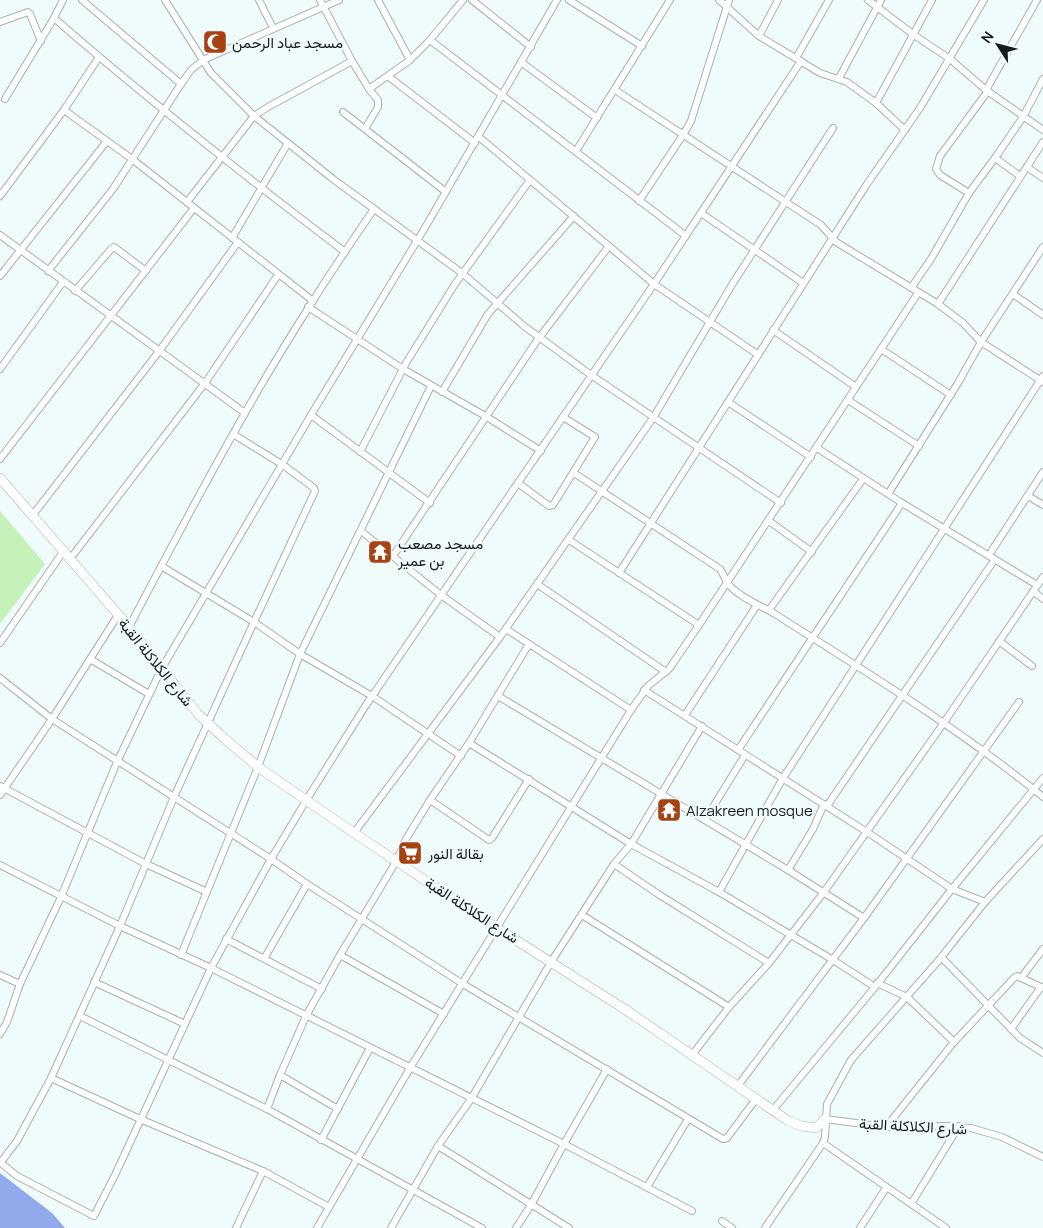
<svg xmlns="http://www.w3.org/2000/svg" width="1043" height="1228" viewBox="0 0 1043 1228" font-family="Manrope,Vazirmatn,sans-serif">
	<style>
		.green { fill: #c4f2b8 }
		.water { fill: #92aaeb }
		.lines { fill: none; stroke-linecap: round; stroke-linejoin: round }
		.street-casing { stroke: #a7b1b2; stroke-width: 8 }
		.secondary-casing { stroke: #a7b1b2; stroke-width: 10 }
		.street { stroke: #fff; stroke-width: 6 }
		.secondary { stroke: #fff; stroke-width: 9 }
		.labels { text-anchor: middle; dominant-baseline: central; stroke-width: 5; stroke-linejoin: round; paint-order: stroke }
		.poi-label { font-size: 15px; fill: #171b1b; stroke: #f0fbfc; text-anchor: start }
		.street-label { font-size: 15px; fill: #171b1b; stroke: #f0fbfc }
	</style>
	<rect width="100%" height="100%" fill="#f0fbfc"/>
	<polygon class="green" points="0,511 45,564 0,624"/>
	<polygon class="water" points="0,1173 52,1213 65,1228 0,1228"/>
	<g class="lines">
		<defs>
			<g id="street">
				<polyline points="82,0 181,84"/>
				<polyline points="165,0 211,73 254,116 333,179 462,273 524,326 591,375 781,503"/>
				<polyline points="259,0 273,28"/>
				<polyline points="320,0 352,61 369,89 378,100 378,107 365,129"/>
				<polyline points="378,0 410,60"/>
				<polyline points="472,0 531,47"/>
				<polyline points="569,0 642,46"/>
				<polyline points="719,0 759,36 820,73 847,82 876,103 905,130"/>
				<polyline points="868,0 914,35 950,59 986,90 1043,130"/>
				<path d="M54,18c94,82 192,159 291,234"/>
				<polyline points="0,22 28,12 30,14 41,41"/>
				<polyline points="759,36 778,0"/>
				<polyline points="430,40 686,236"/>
				<polyline points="796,58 829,0"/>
				<polyline points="521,62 597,118"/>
				<polyline points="389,77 475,143"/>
				<polyline points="839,78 881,0"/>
				<polyline points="369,89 410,60 430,40 463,0"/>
				<polyline points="615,90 821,225 836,242 938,304 963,323 981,342 1043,382"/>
				<polyline points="986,90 1037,0"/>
				<polyline points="5,99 54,18 63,0"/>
				<polyline points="876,103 932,0"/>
				<polyline points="64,110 132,159 313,301"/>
				<polyline points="343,112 446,192"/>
				<polyline points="479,137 654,284 757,354"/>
				<polyline points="576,151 670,0"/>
				<polyline points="995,158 1020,176"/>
				<polyline points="1027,167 1043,178"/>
				<polyline points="969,193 940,175 936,169 940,156 988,91"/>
				<polyline points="0,196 64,110 99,57"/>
				<polyline points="639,201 683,135 691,121 729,0"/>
				<polyline points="187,202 254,116 268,107 352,61"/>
				<polyline points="701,213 803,283"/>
				<polyline points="0,235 245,413"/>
				<polyline points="232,238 288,143"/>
				<polyline points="48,271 113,189 181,84 191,70 203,60 339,0"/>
				<polyline points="0,276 107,141"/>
				<polyline points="911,288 931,259 969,193 995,158 1023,117 1043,79"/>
				<polyline points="75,291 112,248 114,247 146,271"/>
				<polyline points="1013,294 1043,315"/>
				<polyline points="938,304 1043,142"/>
				<polyline points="308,307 403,369 487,417 541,451"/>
				<polyline points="773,330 856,387"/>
				<polyline points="881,349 951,395"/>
				<polyline points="0,369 63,282"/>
				<polyline points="442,392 488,314 574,216"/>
				<polyline points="848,400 919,446"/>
				<polyline points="728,402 811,457"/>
				<polyline points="311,415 430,503"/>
				<polyline points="817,448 902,503 1037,585"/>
				<polyline points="360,452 406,363 455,284 530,180"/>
				<polyline points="0,459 194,208"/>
				<path d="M574,473l146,96c4,5 5,13 10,17 12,13 30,19 45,28 91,58 185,115 268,183"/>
				<polyline points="518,483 549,506 553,505 595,437 563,417"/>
				<polyline points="888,494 958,383 981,342 1043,247"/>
				<polyline points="1028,496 1043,505"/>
				<polyline points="32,516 160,350 238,242"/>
				<polyline points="769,521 812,552"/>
				<polyline points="361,531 441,595 500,637"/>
				<polyline points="569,540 699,625"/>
				<polyline points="989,555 1043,472"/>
				<polyline points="393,556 536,342 609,246"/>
				<polyline points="70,559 205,383 278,275"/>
				<polyline points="161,566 254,622 300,654 372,696 461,756"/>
				<polyline points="619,573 867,184 920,108 984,0"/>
				<polyline points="537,584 666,672"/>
				<polyline points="1033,591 1043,599"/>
				<polyline points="769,610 863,479"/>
				<path d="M129,627c57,-108 114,-217 180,-320 21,-34 43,-66 65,-98"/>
				<polyline points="506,629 631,710"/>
				<polyline points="999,641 1032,666"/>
				<polyline points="0,643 63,552"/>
				<polyline points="90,659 149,694"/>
				<polyline points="0,678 52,719 271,859 307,884 463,984 723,1139 727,1138 756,1099"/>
				<polyline points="644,690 867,832 952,889 985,902"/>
				<polyline points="498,696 788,870 864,918"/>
				<polyline points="685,715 757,605"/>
				<polyline points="469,743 631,844 719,892 833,960 875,987"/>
				<polyline points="738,750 902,503"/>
				<polyline points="0,786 146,864 207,892"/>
				<polyline points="0,795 52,719 118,615"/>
				<polyline points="430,800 489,840 492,838 529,779"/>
				<polyline points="827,806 995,559"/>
				<polyline points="705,820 745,755"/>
				<polyline points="354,833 500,637 653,418 733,283 833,128"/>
				<polyline points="614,864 658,894 769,963"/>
				<polyline points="0,865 120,926 211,968 564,1144 692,1211"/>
				<polyline points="788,870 813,829 824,804"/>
				<polyline points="719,892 783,778 1043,376"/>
				<polyline points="582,915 729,1007"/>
				<polyline points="226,939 322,989"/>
				<polyline points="181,955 258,767 300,654 431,386"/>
				<polyline points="340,955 444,1014"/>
				<polyline points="941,957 1020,1038 1043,1053"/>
				<polyline points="264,959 307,884"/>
				<polyline points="0,975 20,984"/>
				<polyline points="1021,978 1043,949"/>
				<polyline points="94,982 185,1024"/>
				<polyline points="877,983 907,997 954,1042"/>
				<polyline points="80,1016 267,1109 482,1228"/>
				<polyline points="1011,1029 1041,987"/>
				<polyline points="0,1034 7,1022 20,984 61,897 117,762 162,668 311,415 426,226 557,0"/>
				<polyline points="692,1055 729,1007 769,963 824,892 943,724 1043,577"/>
				<polyline points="280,1075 338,1109"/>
				<polyline points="51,1078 140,1119 263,1171 329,1207"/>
				<polyline points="737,1087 864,918 1019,702"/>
				<polyline points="267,1109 280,1075 306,1016 340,955 397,860 406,839 430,800 469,743 529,644"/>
				<polyline points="773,1110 875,987 952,889 1043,778"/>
				<polyline points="825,1119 886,1127 950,1126 971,1128 1002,1137 1043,1157"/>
				<polyline points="886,1127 954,1042 1015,977 1017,976 1043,988"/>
				<polyline points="321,1140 370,1048"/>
				<polyline points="823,1143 946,1228"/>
				<polyline points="438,1146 569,1228"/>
				<polyline points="0,1162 17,1176 94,1216 115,1175 211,968 271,859 307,799 366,705 654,284 801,61"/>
				<polyline points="1,1162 17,1141 51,1078 120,926 174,797 254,622 315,491 314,488 283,465 233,434"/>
				<polyline points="647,1187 688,1119"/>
				<polyline points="911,1204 959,1126"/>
				<polyline points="722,1221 732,1228"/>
				<polyline points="236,1228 263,1171"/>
				<polyline points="317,1228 410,1068 631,710 648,686 669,669 699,625 918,293"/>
				<polyline points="391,1228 438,1146 471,1099 551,962 614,864 631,844 702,726"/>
				<polyline points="516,1228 531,1205 564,1144 607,1069"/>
				<polyline points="765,1228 823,1143 825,1137 827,1104 851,1060 939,960 985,902 1043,839"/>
				<polyline points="860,1228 886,1188"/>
			</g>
			<polyline id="secondary" points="0,478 129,627 198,714 225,739 258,767 354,833 497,928 626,1010 787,1120 801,1126 816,1128 825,1119"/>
		</defs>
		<use href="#street" class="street-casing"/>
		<use href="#secondary" class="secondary-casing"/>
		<use href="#street" class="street"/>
		<use href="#secondary" class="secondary"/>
	</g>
	<defs>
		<symbol id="mosque-square" viewBox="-11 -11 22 22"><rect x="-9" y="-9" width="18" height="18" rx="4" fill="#a74212" stroke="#f0fbfc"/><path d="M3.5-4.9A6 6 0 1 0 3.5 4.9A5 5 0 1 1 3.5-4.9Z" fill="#fff"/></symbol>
		<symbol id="temple-square" viewBox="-11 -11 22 22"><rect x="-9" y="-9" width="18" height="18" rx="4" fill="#a74212" stroke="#f0fbfc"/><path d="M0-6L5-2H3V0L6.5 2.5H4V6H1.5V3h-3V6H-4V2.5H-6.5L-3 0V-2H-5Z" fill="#fff"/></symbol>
		<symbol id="supermarket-square" viewBox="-11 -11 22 22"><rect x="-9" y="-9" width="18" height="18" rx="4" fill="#a74212" stroke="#f0fbfc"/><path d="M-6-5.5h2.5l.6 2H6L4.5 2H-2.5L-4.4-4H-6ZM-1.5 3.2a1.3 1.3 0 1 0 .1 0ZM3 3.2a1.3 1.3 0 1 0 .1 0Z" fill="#fff"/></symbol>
	</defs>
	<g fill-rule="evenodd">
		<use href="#mosque-square" x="201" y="28" width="28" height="28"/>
		<use href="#temple-square" x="366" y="538" width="28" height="28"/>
		<use href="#temple-square" x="655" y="796" width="28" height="28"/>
		<use href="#supermarket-square" x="396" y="839" width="28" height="28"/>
	</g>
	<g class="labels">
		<g class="poi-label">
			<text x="232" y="42">مسجد عباد الرحمن</text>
			<text x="398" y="543">مسجد مصعب<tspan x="398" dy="17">بن عمير</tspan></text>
			<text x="686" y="810">Alzakreen mosque</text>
			<text x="428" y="853">بقالة النور</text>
		</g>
		<g class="street-label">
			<text transform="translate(156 662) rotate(51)">شارع الكلاكلة القبة</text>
			<text transform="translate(472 910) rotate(33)">شارع الكلاكلة القبة</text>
			<text transform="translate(913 1126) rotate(3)">شارع الكلاكلة القبة</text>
		</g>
	</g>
	<g transform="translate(998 45) rotate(306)" stroke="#f0fbfc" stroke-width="4" paint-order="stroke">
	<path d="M0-4L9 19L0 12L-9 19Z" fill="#171b1b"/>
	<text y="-8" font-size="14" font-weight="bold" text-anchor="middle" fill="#171b1b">N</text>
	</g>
</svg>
